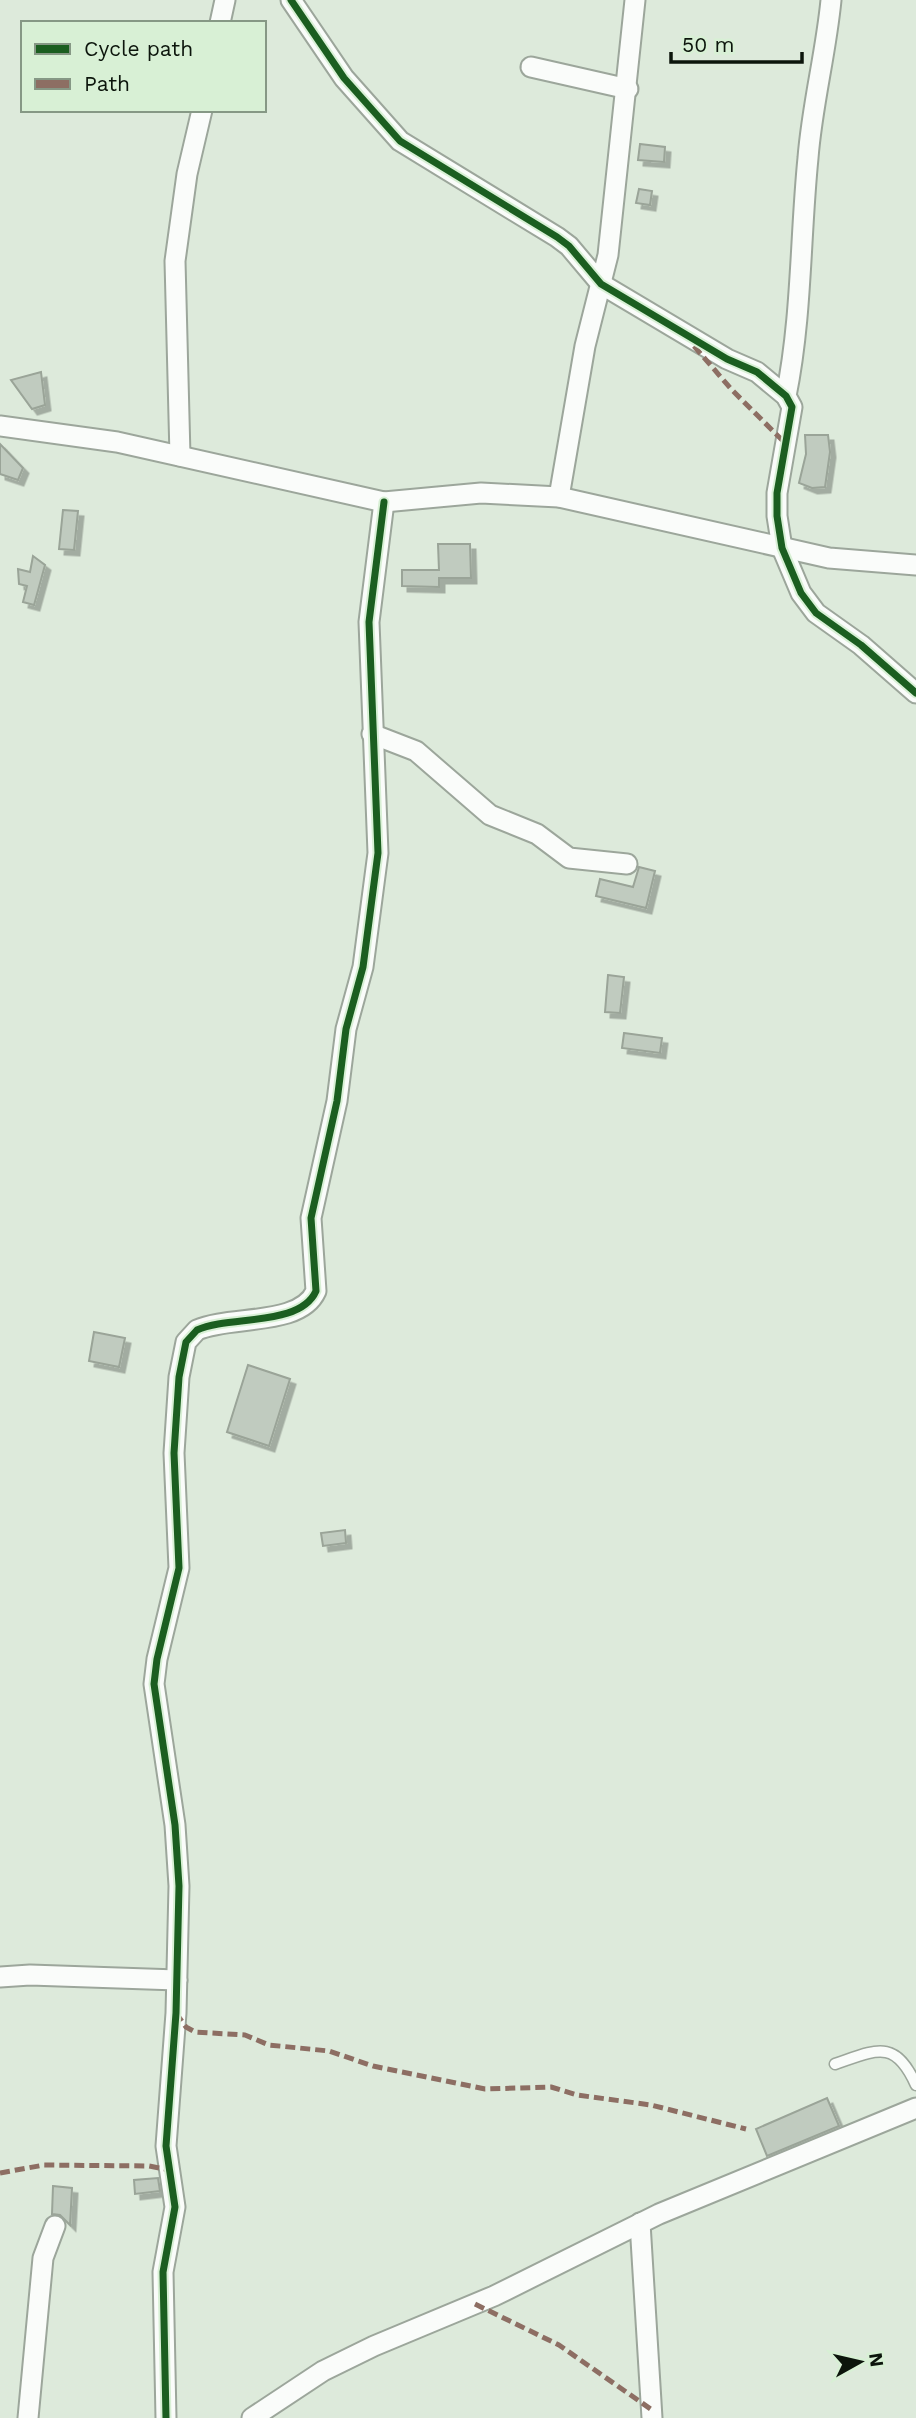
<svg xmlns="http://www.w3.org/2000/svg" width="916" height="2418" viewBox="0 0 916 2418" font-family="'Work Sans',sans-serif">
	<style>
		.building { fill: #c0cbbf; stroke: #9aa498; stroke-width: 2; filter: url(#shadow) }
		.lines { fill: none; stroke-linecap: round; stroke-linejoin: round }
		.service-casing { stroke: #9ca69b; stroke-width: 13 }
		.minor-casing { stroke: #9ca69b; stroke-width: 23 }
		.service { stroke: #fafcfa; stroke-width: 10 }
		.minor { stroke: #fafcfa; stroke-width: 19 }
		.quiet { stroke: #8d6e63; stroke-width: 5; stroke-dasharray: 10 5; stroke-linecap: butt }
		.cycleway-casing { stroke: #d8f0d5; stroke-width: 11 }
		.cycleway { stroke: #1b5e20; stroke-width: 7 }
	</style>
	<defs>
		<filter id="shadow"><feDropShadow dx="5.5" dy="5.5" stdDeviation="0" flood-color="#0004"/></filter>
	</defs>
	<rect width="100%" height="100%" fill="#ddeadb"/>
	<g class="building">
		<polygon points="640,144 665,147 664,162 638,160"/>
		<polygon points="639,189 652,191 650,205 636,203"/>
		<polygon points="41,372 45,405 32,409 11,380"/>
		<polygon points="805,435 828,435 830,452 825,487 812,488 799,483 806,454"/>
		<polygon points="0,444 23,468 18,480 0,474"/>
		<polygon points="63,510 78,511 74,550 59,549"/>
		<polygon points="438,544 470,544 471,578 439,578 439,587 402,586 402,570 439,570"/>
		<polygon points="33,556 45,565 34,605 23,602 27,586 19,584 18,569 30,572"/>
		<polygon points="639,867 655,871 646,908 596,896 600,879 633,887"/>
		<polygon points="608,975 624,977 620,1013 605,1012"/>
		<polygon points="624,1033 662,1038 660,1053 622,1048"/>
		<polygon points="94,1332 125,1338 119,1367 89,1361"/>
		<polygon points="248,1365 290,1379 269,1446 227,1432"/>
		<polygon points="345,1530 346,1543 323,1546 321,1533"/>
		<polygon points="827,2098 839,2126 767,2156 756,2129"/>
		<polygon points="158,2178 160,2191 135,2194 134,2180"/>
		<polygon points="53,2186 72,2188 70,2225 60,2215 52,2214"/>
	</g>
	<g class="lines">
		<defs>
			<path id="service" d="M835,2064c41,-14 60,-26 81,21"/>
			<g id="minor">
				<polyline points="291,0 344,78 400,141 557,237 569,246 601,284 727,359 757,372 786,396 792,407 777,493 777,516 782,548 801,593 816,613 861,645 916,693"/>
				<polyline points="220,23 225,0"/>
				<polyline points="531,67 628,89"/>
				<path d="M786,396c16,-79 14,-158 22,-238 4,-53 18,-105 23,-158"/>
				<polyline points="0,426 117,442 384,502 481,493 559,497 829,558 916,565"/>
				<polyline points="180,456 175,261 187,174 202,110"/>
				<polyline points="559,497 585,346 608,255 635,0"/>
				<polyline points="372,734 416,751 490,815 537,834 569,858 627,864"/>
				<polyline points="0,1977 30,1975 177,1980"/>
				<polyline points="640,2223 652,2418"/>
				<polyline points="28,2418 43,2258 55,2226"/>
				<path d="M166,2418l-3,-146 12,-65 -9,-61 10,-133 3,-127 -4,-61 -21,-141 3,-25 22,-91 -5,-115 5,-76 7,-35 11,-12c33,-15 103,-3 119,-39l-5,-73 26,-117 9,-72 17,-62 15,-114 -9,-231 15,-120"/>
				<polyline points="252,2418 323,2371 374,2346 494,2296 659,2214 916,2108"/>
			</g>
		</defs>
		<use href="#service" class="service-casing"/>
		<use href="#minor" class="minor-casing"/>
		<use href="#service" class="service"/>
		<use href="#minor" class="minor"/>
		<g class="quiet">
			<polyline points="694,346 732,390 786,444"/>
			<polyline points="176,2013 186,2027 195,2032 245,2035 269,2045 329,2051 373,2066 485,2089 551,2087 577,2095 651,2105 746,2129"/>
			<polyline points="0,2173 44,2165 149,2166 170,2170"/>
			<polyline points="475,2304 559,2345 652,2410"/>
		</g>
		<defs>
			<g id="cycleway">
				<polyline points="291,0 344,78 400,141 557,237 569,246 601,284 727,359 757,372 786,396 792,407 777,493 777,516 782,548 801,593 816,613 861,645 916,693"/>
				<path d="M166,2418l-3,-146 12,-65 -9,-61 10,-133 3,-127 -4,-61 -21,-141 3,-25 22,-91 -5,-115 5,-76 7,-35 11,-12c33,-15 103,-3 119,-39l-5,-73 26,-117 9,-72 17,-62 15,-114 -9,-231 15,-120"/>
			</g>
		</defs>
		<use href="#cycleway" class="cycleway-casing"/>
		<use href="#cycleway" class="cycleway"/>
	</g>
	<rect x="21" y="21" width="245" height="91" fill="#d8f0d5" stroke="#869885" stroke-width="2"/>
	<rect x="35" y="44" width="35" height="10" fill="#1b5e20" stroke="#869885" stroke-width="2"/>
	<text x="84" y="56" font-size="21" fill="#0c150c">Cycle path</text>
	<rect x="35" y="79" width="35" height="10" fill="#8d6e63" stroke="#869885" stroke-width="2"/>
	<text x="84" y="91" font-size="21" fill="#0c150c">Path</text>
	<g transform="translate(860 2362) rotate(82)" stroke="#d8f0d5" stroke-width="5" paint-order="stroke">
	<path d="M0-5L12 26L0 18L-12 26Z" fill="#0c150c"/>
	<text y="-10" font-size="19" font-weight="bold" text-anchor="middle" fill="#0c150c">N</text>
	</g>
	<path d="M671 52v10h131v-10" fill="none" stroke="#0c150c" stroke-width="3.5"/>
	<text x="682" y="52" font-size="21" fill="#0c150c" stroke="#d8f0d5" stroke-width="5" paint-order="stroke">50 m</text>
</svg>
